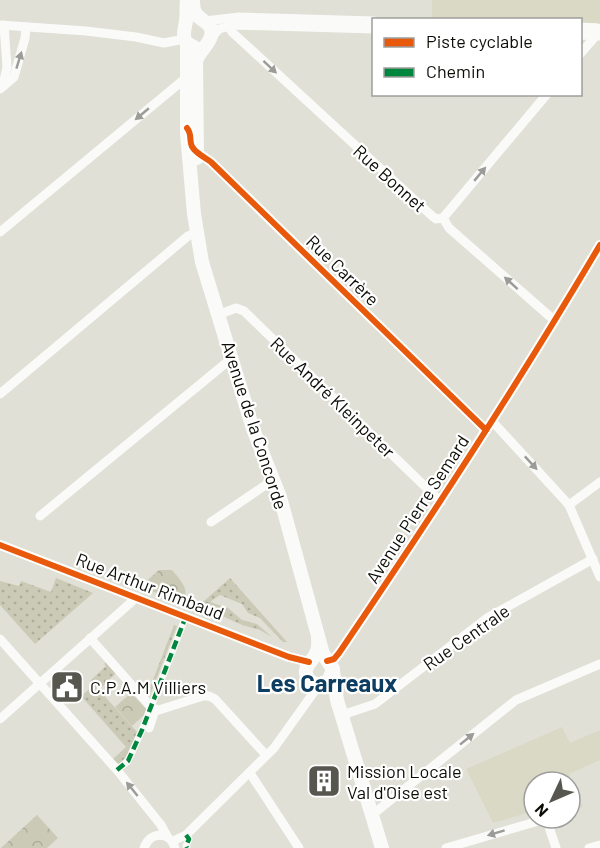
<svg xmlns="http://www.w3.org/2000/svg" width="600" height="848" viewBox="0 0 600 848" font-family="Barlow,sans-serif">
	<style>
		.built { fill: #d9d9c6 }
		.grass { fill: url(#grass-dots) }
		.park { fill: url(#park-crowns) }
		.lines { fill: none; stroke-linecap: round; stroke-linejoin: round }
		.pedestrian { stroke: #fafaf9; stroke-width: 7 }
		.minor { stroke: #fafaf9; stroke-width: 9 }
		.secondary { stroke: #fafaf9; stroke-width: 14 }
		.quiet { stroke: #00873e; stroke-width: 4.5; stroke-dasharray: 9 4.5; stroke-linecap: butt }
		.cycleway-casing { stroke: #fff; stroke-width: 10 }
		.cycleway { stroke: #e8590c; stroke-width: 6 }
		.oneway { fill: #9b9b98 }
		.labels { text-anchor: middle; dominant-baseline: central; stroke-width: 4.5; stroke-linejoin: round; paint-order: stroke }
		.street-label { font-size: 18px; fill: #0d0d07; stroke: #fff }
		.poi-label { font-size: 18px; fill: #0d0d07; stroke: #fff; text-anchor: start }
		.district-label { font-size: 24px; font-weight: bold; fill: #0e3d62; stroke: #fff }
	</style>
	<defs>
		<pattern id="grass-dots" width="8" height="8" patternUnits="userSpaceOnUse" patternTransform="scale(1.5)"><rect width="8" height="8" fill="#cbcab6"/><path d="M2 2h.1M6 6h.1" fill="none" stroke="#adac9b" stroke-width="1.8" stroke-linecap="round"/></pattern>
		<pattern id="park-crowns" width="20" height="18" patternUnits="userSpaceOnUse" patternTransform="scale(1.5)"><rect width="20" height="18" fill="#cbcab6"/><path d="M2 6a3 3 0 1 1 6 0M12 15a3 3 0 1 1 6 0" fill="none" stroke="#adac9b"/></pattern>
	</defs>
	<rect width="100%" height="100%" fill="#e0e0d6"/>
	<g class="built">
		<polygon points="432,0 600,0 600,26 581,26 580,20 432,20"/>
		<polygon points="562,727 570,743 600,730 600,760 569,774 583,807 570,811 570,782 534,782 534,811 493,823 466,769"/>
	</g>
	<g class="grass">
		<polygon points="56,578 93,593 35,644 0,605 0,581 19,586 21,581 51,592"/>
		<polygon points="230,578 287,642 283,642 260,618 248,613 242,604 220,595 210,602 228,608 242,620 257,624 272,637 260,630 242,625 209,610 195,609"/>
		<polygon points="174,625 177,626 150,695 148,693"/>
		<polygon points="106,662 116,673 99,690 137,732 127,756 119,764 113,759 126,747 81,696 93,686 90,681 106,666 104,664"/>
	</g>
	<g class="park">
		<path d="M159,570h13c10,12 18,19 11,35l-42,-19z"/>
		<polygon points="131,693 146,709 144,715 132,726 115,707"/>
		<polygon points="37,815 58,838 47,848 1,848"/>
	</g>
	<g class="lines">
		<g class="pedestrian">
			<polyline points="117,770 128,761 142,730 186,616"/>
			<polyline points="186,835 189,839 186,846 187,848"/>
		</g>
		<g class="minor">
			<polyline points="205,21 239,17 374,21"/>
			<polyline points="0,25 86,31 136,37 164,43 179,40 185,41"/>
			<polyline points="229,26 232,32 431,215 436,219 443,218"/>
			<polyline points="580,27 598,28"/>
			<polyline points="580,35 600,36"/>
			<polyline points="211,38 219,29 234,25 374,29"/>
			<polyline points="580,54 594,38 594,28"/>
			<polyline points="3,85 7,67 4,25"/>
			<polyline points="0,89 14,77 25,38 26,27"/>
			<polyline points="194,149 211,162 486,430"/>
			<polyline points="443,218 547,94"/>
			<polyline points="443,218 449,228 555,321"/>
			<polyline points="0,232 187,77"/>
			<polyline points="218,315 236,308 244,311 441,502"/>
			<polyline points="0,394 188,236 197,232"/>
			<polyline points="492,421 569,505 600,577"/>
			<polyline points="569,505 600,482"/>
			<polyline points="40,516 232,358"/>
			<polyline points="211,522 273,480"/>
			<polyline points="0,545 289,657 309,662"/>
			<polyline points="90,638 152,708 159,710 203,696 209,696 215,699 266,755"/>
			<polyline points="0,639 117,770 161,825 167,836"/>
			<path d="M327,661l7,-2 5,-6c91,-134 179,-269 261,-408"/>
			<polyline points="342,715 375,704 487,618 593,559"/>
			<polyline points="0,719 137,597"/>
			<polyline points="149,728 155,710"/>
			<polyline points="250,773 299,848"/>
			<polyline points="372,815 516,700 600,664"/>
			<polyline points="173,841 186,835 274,748 319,685"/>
			<path d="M144,848c6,-17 26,-17 31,0"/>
			<polyline points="446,848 542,820 548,824 556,848"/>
			<polyline points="589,848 600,845"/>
		</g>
		<g class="secondary">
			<path d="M187,0c-1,7 0,14 -1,21 -2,12 -6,20 8,26"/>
			<path d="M193,0c0,5 0,10 3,14 6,8 18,9 15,22 -2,9 -12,15 -15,25l1,97"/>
			<path d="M187,43v91l7,80 8,48 51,167 27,68 43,157 10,15 -4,11 -10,5 -10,-4c-9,-15 4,-18 8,-30 2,-5 1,-10 1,-15"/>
			<polyline points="333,671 337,700 382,848"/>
		</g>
		<g class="quiet">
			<polyline points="117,770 128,761 142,730 186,616"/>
			<polyline points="186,835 189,839 186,846 187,848"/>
		</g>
		<defs>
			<g id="cycleway">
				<path d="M187,128c6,7 1,14 6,20 4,6 13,10 18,14l275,268"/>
				<polyline points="0,545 289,657 309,662"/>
				<path d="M327,661l7,-2 5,-6c91,-134 179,-269 261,-408"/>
			</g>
		</defs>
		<use href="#cycleway" class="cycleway-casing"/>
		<use href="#cycleway" class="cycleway"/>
	</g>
	<defs><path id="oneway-solid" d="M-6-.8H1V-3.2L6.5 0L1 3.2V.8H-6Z" transform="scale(1.5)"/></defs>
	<g class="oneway">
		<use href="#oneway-solid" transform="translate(19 60) rotate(-73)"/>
		<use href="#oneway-solid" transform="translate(270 67) rotate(43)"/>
		<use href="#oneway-solid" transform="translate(142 114) rotate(140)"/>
		<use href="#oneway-solid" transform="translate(480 174) rotate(-50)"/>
		<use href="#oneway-solid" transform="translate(511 283) rotate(-138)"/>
		<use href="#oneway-solid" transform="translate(531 463) rotate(47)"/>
		<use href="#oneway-solid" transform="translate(467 739) rotate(-39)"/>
		<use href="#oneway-solid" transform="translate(132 789) rotate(-129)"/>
		<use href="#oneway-solid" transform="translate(496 833) rotate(163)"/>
	</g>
	<defs>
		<symbol id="civic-square" viewBox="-11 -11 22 22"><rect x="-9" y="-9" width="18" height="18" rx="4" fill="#57574f" stroke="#fff"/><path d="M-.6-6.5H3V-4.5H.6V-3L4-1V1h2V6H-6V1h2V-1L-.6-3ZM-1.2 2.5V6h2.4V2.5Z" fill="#fff"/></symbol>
		<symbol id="building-square" viewBox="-11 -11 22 22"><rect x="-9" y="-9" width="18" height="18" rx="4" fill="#57574f" stroke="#fff"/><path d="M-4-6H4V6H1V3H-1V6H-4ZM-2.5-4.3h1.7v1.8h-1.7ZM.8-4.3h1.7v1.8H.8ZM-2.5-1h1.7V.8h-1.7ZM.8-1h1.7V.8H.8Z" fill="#fff"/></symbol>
	</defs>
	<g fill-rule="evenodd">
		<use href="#civic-square" x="48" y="668" width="38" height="38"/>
		<use href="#building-square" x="305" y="762" width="38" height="38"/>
	</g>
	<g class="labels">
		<g class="street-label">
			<text transform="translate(390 178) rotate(42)">Rue Bonnet</text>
			<text transform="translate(343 270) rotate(44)">Rue Carrère</text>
			<text transform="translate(333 397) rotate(44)">Rue André Kleinpeter</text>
			<text transform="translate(255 425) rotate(72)">Avenue de la Concorde</text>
			<text transform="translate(417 509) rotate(-57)">Avenue Pierre Semard</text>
			<text transform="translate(150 586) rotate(21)">Rue Arthur Rimbaud</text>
			<text transform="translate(466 637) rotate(-35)">Rue Centrale</text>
		</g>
		<g class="poi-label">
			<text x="90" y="687">C.P.A.M Villiers</text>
			<text x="347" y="771">Mission Locale<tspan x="347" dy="21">Val d'Oise est</tspan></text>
		</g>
		<g class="district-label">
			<text x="327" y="682">Les Carreaux</text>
		</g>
	</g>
	<rect x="372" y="18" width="210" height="78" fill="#ffffff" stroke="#9e9e9c" stroke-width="1.5"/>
	<rect x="384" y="38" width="30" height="9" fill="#e8590c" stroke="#9e9e9c" stroke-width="1.5"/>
	<text x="426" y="48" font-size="18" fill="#0d0d07">Piste cyclable</text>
	<rect x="384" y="68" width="30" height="9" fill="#00873e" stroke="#9e9e9c" stroke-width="1.5"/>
	<text x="426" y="78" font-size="18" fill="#0d0d07">Chemin</text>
	<g transform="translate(552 800) rotate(226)"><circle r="28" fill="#ffffff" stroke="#9e9e9c" stroke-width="1.5"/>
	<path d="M0-4.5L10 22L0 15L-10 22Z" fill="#57574f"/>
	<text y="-9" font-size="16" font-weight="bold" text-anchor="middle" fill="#0d0d07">N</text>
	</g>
</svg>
